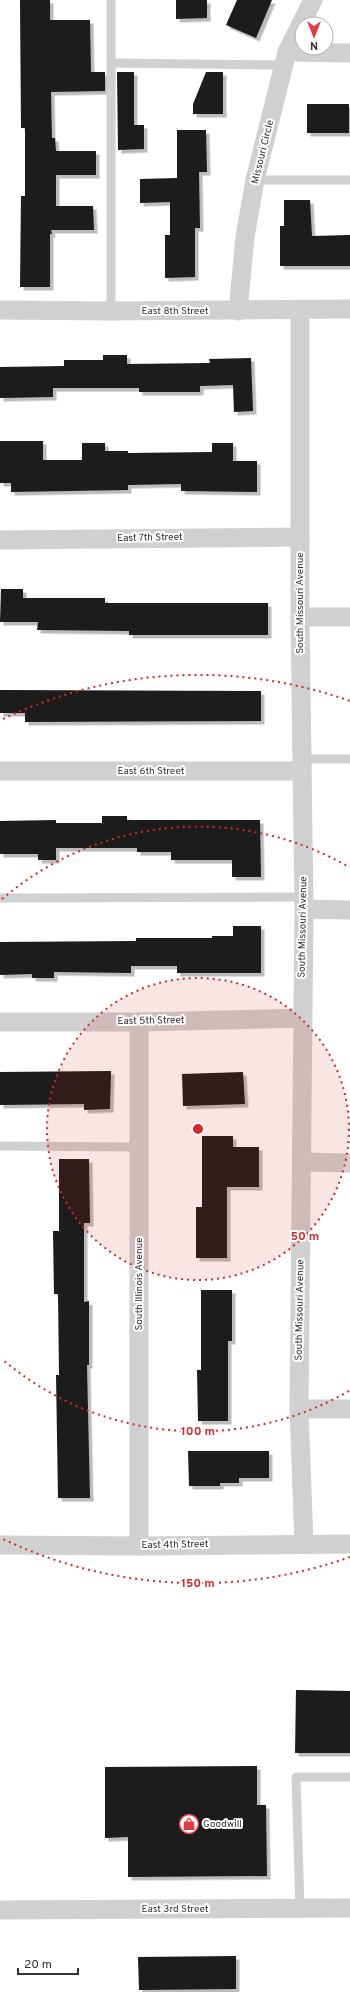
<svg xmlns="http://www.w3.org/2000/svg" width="350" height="1992" viewBox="0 0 350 1992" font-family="Overpass,sans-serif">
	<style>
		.building { fill: #1a1a1a; filter: url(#shadow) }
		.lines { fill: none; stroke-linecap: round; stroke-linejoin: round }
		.lane { stroke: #d0d0d0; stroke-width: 9 }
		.street { stroke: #d0d0d0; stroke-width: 19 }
		.ring { fill: none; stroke: #d62828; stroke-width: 2; stroke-dasharray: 2 4 }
		.labels { text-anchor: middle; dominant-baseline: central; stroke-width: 4; stroke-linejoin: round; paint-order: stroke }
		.street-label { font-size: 10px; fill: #333; stroke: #fff }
		.poi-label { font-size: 10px; fill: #333; stroke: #fff; text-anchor: start }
		.centre { fill: #d62828; stroke: #fff; stroke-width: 2 }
		.ring-label { font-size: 12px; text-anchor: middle; font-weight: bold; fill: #d62828; stroke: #fff; stroke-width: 4; stroke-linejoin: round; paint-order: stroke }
	</style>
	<defs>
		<filter id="shadow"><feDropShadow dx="3.5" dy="3.5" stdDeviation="0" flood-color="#0004"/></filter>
	</defs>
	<rect width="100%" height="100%" fill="#fff"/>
	<g class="building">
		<polygon points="20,0 50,0 50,20 90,20 91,72 105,72 105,91 51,92 52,138 55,138 56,151 96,151 96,175 56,175 56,206 93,206 94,230 51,230 52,234 50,234 50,287 20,287 21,196 25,196 25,128 21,128"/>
		<polygon points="176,0 207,0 207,18 176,19"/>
		<polygon points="237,0 272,0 256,38 226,25"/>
		<polygon points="117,72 134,72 134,125 144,125 144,149 118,150"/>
		<polygon points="206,72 223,72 223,114 193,114 193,104"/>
		<rect x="307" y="104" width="42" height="29"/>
		<polygon points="177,130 206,130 207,172 199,172 200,228 195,228 195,277 165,278 165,235 170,235 170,202 140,203 140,179 177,178"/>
		<polygon points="284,200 310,200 312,236 350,235 350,266 280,266 280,226 284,226"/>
		<polygon points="103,355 127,355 127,364 210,363 209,359 251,358 253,411 234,412 233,385 200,386 200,392 139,392 139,388 53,388 53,397 0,398 0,367 64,366 64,360 103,360"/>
		<polygon points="0,441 43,441 43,460 82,460 82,443 105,443 105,451 128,451 128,453 212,452 212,443 233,443 233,461 257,461 257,492 181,491 181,484 128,485 128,490 11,492 11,483 0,483"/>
		<polygon points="1,589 23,589 23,598 105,598 105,603 268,603 268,635 129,635 129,631 37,630 38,622 0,622"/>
		<polygon points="0,690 261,691 261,721 25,722 25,713 0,713"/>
		<polygon points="102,816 127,816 127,820 260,820 261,877 232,877 232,860 171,860 171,852 137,852 137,848 56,848 56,860 38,860 38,854 0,854 0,821 56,820 56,823 102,823"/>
		<polygon points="233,926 261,926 261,973 177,973 177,966 131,966 131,973 54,972 54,978 32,978 32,974 0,975 0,942 136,941 136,938 212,938 212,936 233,936"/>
		<polygon points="111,1071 110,1109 84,1110 84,1104 0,1105 0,1072"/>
		<polygon points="243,1072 245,1104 183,1106 182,1074"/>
		<polygon points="202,1136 233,1136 233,1147 259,1147 259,1187 227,1187 227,1258 196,1258 196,1207 202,1207"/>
		<polygon points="59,1159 89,1159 90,1223 84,1223 84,1302 89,1301 89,1365 87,1365 90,1498 58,1498 56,1375 59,1375 58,1294 54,1294 53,1231 59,1231"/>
		<polygon points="201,1290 232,1290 232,1341 228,1341 228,1421 198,1421 197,1370 201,1370"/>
		<polygon points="188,1451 269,1451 269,1478 239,1478 239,1483 220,1483 220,1486 189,1486"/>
		<polygon points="296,1690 350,1691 350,1753 295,1753"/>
		<polygon points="257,1766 257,1805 266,1805 267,1876 128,1877 128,1837 105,1838 105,1767"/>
		<polygon points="236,1956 236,1989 139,1990 138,1957"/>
	</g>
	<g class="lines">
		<g class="lane">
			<polyline points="111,0 111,311"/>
			<polyline points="112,63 284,65"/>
			<polyline points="255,180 350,180"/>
			<polyline points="302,759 350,759"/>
			<polyline points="0,898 304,897"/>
			<polyline points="0,1146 139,1147"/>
			<polyline points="300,1908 296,1777 350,1777"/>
		</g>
		<g class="street">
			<polyline points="287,52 350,53"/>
			<polyline points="300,309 300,617 304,909 299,1409 304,1544"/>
			<polyline points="0,310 111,311 350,309"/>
			<polyline points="238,311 245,237 255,180 287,52 313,0"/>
			<polyline points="0,540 300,537"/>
			<polyline points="300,617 350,617"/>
			<polyline points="0,771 302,771"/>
			<polyline points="304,909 350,910"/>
			<polyline points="0,1022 139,1022 302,1018"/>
			<polyline points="139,1022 139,1546"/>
			<polyline points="303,1162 350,1163"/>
			<polyline points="299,1409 350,1409"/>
			<polyline points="0,1545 139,1546 350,1544"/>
			<polyline points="0,1910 350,1908"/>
		</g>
	</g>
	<circle cx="198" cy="1129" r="151" fill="#d62828" fill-opacity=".12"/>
	<g class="ring">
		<circle cx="198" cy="1129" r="151"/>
		<path d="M349 1391A302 302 0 0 1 2 1359M2 899A302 302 0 0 1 349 867"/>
		<path d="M350 1557A454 454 0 0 1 3 1539M3 719A454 454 0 0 1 350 701"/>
	</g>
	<defs>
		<symbol id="shop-ring" viewBox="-11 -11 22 22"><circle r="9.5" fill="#fff" stroke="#e63946" stroke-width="1.5"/><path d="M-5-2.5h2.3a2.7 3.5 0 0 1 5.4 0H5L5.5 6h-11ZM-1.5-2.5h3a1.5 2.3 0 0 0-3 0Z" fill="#e63946"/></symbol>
	</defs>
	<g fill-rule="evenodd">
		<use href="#shop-ring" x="178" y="1813" width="22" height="22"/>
	</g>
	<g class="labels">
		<g class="street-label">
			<text transform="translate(263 152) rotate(-76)">Missouri Circle</text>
			<text x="175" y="311">East 8th Street</text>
			<text transform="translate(150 538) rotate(-1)">East 7th Street</text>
			<text transform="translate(300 603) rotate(-90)">South Missouri Avenue</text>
			<text x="151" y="771">East 6th Street</text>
			<text transform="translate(303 927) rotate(-89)">South Missouri Avenue</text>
			<text transform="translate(151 1021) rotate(-1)">East 5th Street</text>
			<text transform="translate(139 1284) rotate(-90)">South Illinois Avenue</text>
			<text transform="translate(300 1310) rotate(-89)">South Missouri Avenue</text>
			<text transform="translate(175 1545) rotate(-1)">East 4th Street</text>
			<text x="175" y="1909">East 3rd Street</text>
		</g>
		<g class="poi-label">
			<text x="203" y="1824">Goodwill</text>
		</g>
	</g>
	<circle cx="198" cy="1129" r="6" class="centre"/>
	<g class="ring-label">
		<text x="305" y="1240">50 m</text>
		<text x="198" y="1435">100 m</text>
		<text x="198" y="1587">150 m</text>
	</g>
	<g transform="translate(314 36) rotate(180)"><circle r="19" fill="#ffffff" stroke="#adadad"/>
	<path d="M0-3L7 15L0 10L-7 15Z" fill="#e63946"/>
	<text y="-6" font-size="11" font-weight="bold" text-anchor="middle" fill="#333333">N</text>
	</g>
	<path d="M18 1968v6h60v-6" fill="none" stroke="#333333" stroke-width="2"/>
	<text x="24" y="1968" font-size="12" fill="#333333" stroke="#ffffff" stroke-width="3" paint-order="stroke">20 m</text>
</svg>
